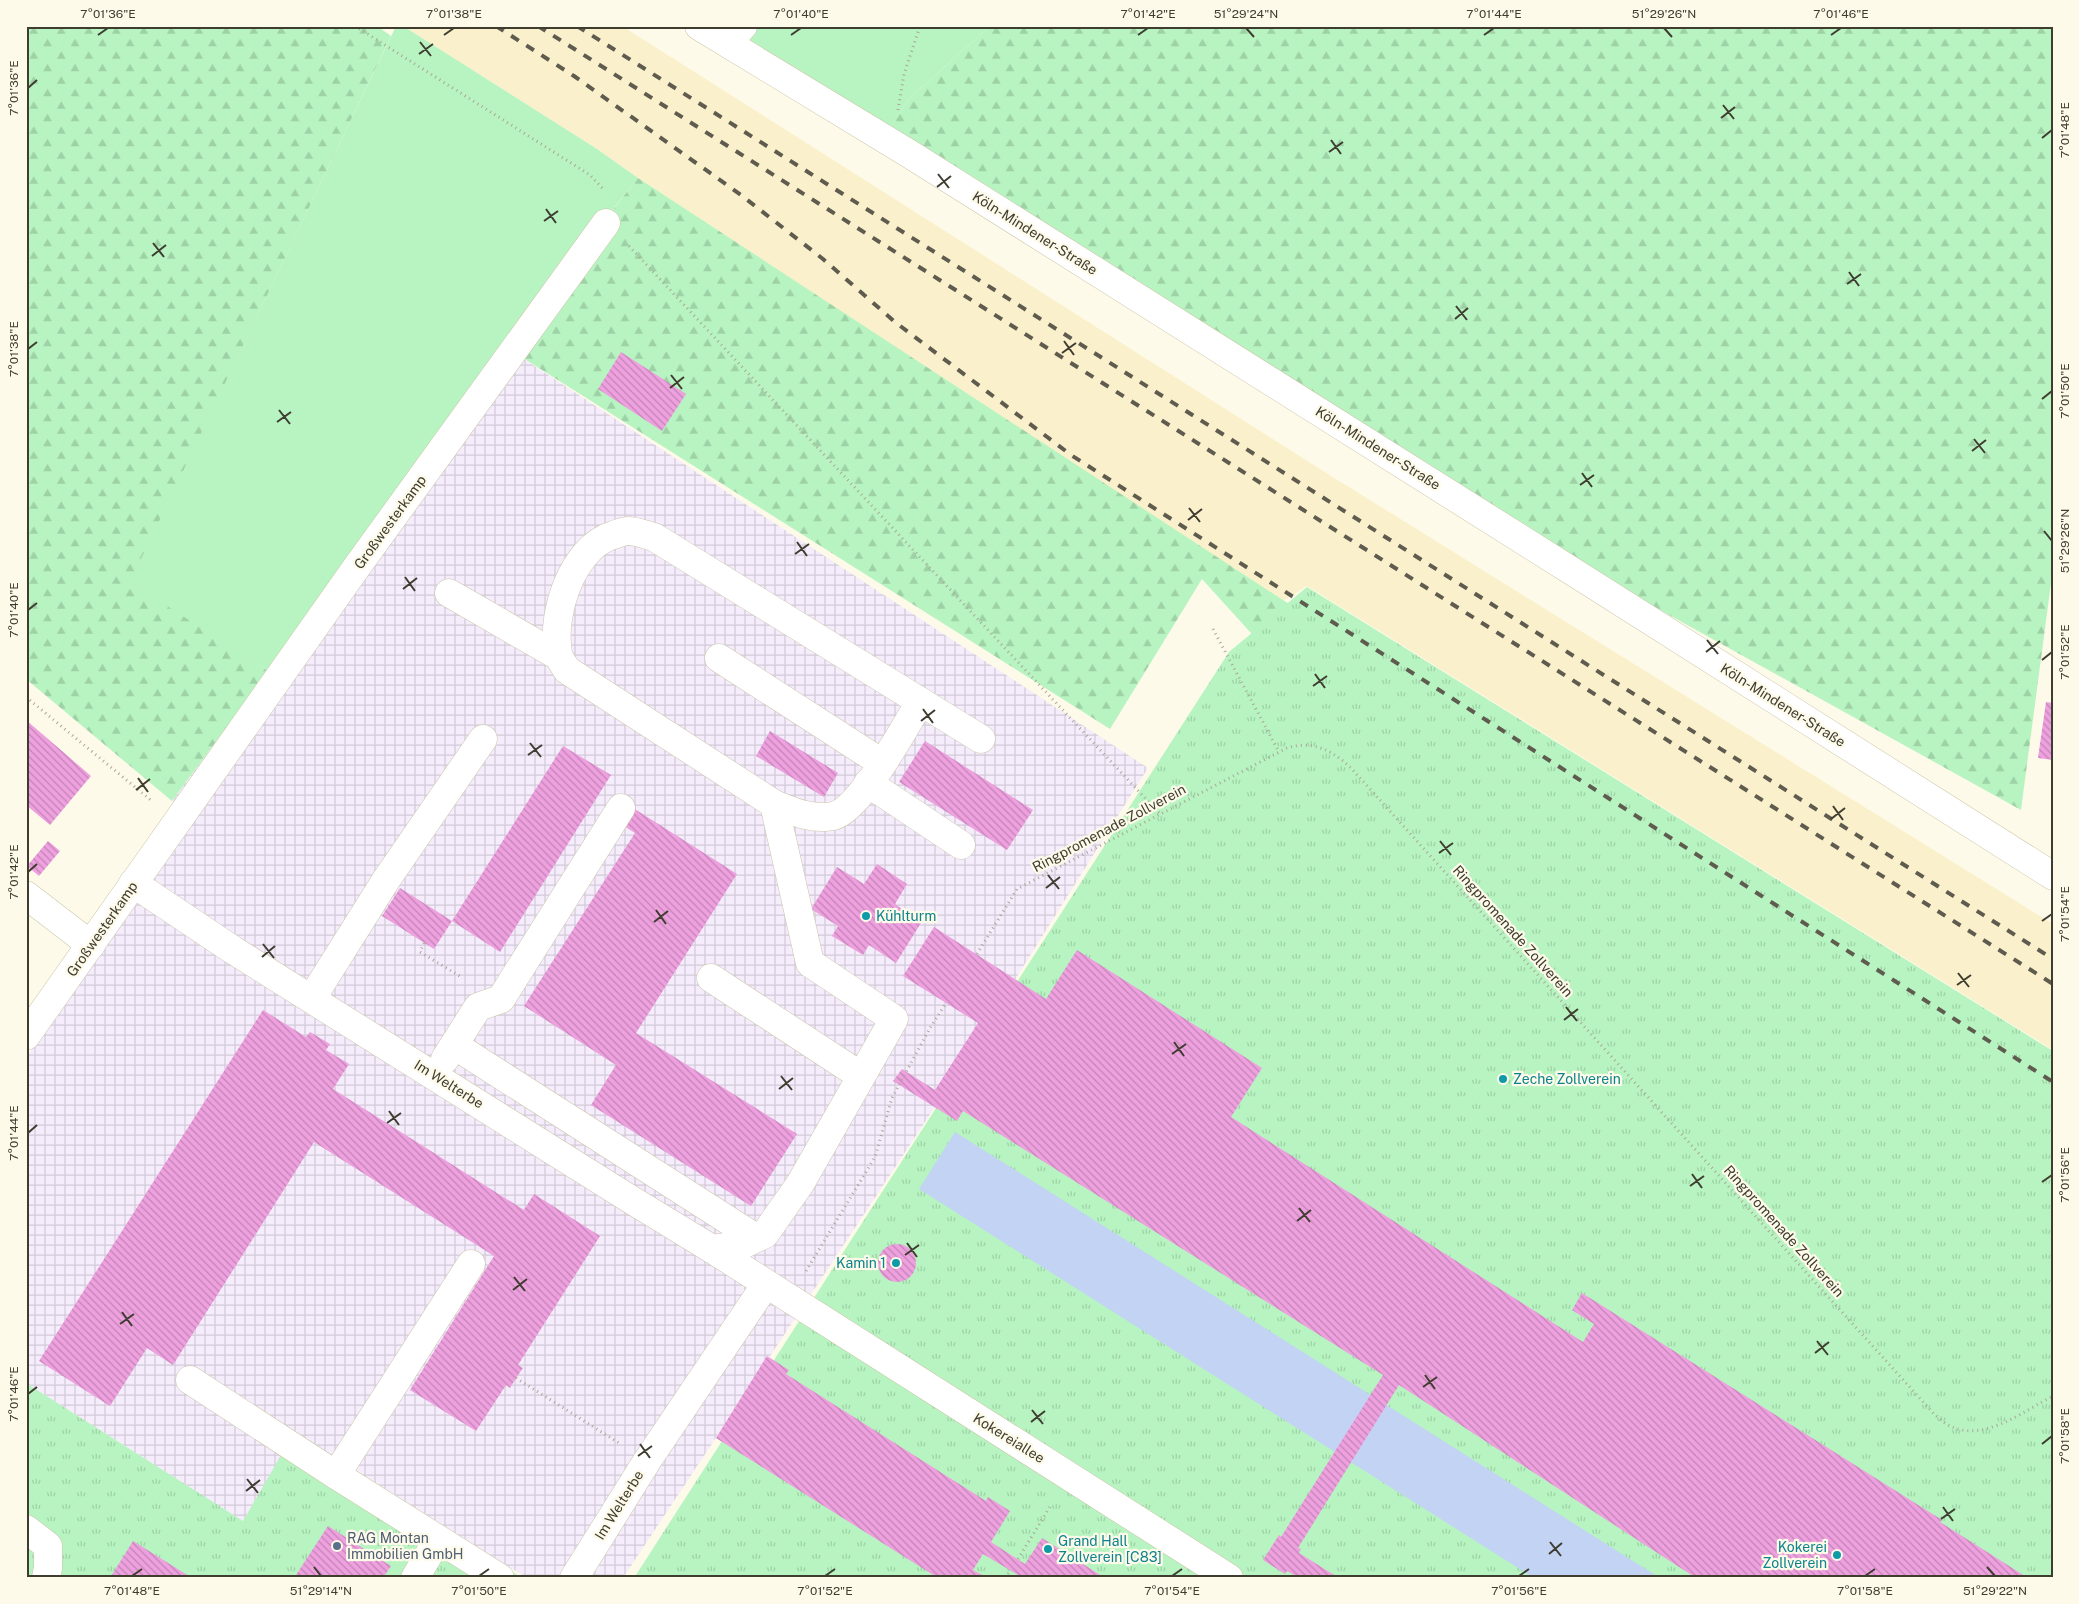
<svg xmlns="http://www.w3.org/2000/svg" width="2079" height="1604" viewBox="0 0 2079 1604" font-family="'Public Sans',sans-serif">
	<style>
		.built { fill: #faf1cc }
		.industrial { fill: url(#industrial-grid) }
		.grass { fill: #b7f4c1 }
		.forest { fill: url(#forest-firs) }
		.park { fill: url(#park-tufts) }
		.water { fill: #c3d3f4 }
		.building { fill: url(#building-back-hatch) }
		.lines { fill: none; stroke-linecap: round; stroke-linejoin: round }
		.minor-casing { stroke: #cdc7aa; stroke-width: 29 }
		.path { stroke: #aba799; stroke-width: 3; stroke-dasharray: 1 4; stroke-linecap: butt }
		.minor { stroke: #fff; stroke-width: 28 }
		.rail { stroke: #5f5b4f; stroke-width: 4; stroke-dasharray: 9 9; stroke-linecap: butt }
		.ticks { fill: none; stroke: #3f3c30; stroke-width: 2 }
		.culture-dot { fill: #0f9aa8; stroke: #fefae9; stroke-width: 2 }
		.service-dot { fill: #5c6f8a; stroke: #fefae9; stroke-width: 2 }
		.labels { text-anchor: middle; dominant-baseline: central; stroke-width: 4.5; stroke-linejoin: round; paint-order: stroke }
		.street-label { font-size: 14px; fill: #3f3c30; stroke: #fefae9 }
		.culture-label { font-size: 14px; fill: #0d838f; stroke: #fefae9; text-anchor: start }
		.service-label { font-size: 14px; fill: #4e5e75; stroke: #fefae9; text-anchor: start }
		.neatline { fill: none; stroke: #3f3c30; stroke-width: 2 }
		.ticks-label { font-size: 12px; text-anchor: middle; fill: #3f3c30 }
	</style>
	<defs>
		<pattern id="industrial-grid" width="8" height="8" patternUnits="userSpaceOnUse" patternTransform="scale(1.25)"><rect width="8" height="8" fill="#f5ecfc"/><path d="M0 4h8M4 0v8" fill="none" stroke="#d3cbd8"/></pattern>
		<pattern id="forest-firs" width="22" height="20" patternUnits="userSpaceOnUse" patternTransform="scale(1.25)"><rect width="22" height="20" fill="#b7f4c1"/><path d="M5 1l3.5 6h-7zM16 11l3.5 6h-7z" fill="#9ed2a6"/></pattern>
		<pattern id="park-tufts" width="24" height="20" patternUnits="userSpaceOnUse" patternTransform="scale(1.25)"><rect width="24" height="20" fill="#b7f4c1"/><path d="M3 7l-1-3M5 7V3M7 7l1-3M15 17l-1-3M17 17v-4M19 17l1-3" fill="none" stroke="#9ed2a6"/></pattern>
		<pattern id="building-back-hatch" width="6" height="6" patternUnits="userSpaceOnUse" patternTransform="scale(1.25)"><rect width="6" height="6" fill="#eea0df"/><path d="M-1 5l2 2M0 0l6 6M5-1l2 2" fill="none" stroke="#c284b5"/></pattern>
	</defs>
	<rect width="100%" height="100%" fill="#fefae9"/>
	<polygon class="built" points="403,26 622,26 1328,474 2053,924 2053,1050 1307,586 1280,603 638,178 597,149"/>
	<polygon class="industrial" points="504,346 1148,768 935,1107 623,1578 527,1578 295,1432 244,1522 26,1383 26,1058 195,821 172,801 268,671 342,563"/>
	<g class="grass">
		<path d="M396,26h7l194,123 41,29c-130,159 -253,324 -370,493l-139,-88z"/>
		<polygon points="750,26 990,26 909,99 886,134 736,43"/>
	</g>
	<g class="forest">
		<polygon points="26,26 377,26 391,36 130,582 268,671 172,801 26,679"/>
		<polygon points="990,26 2053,26 2053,568 2021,810 1579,565 886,134 909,99"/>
		<polygon points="638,178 2053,1104 1318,707 1202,579 1110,729 504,346"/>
	</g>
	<g class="park">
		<polygon points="1307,587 2053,1051 2053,1578 634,1578 1229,652"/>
		<polygon points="26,1383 243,1521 295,1431 522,1578 26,1578"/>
	</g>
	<polygon class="water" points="955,1132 1660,1578 1534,1578 919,1189"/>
	<g class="building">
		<polygon points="621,352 686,394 662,431 598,389"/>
		<polygon points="2046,702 2053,703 2053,760 2038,758"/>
		<polygon points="26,720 91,776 50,825 26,805"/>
		<polygon points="770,731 838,773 824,797 756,756"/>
		<polygon points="925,741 1033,810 1007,850 899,782"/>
		<polygon points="563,746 611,775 500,952 452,921"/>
		<polygon points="630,806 737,874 636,1033 797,1134 751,1206 591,1105 616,1065 524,1006 635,833 619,823"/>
		<polygon points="48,841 60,851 39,876 27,866"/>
		<polygon points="877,864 907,884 895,904 921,923 896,963 869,945 863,955 832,936 838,926 811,909 837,867 864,884"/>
		<polygon points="400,888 452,921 434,949 382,916"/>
		<polygon points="934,927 1046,999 1077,950 1262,1068 1231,1117 1583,1342 1594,1324 1572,1310 1582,1293 1942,1520 1940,1522 2028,1578 1696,1578 1399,1385 1298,1548 1301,1549 1299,1553 1339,1578 1299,1578 1287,1571 1285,1574 1263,1560 1279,1535 1281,1537 1383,1375 963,1111 957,1121 893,1081 902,1069 935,1090 978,1023 903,976"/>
		<polygon points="263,1010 306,1037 310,1032 330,1044 326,1050 349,1064 333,1089 524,1210 534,1194 600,1236 518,1365 523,1368 516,1378 510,1388 506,1385 476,1431 410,1390 494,1256 314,1142 173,1365 147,1348 110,1406 39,1361"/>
		<circle cx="897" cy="1263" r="19"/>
		<polygon points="767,1356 789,1370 786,1374 986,1501 988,1497 1010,1511 991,1542 1025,1564 1042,1538 1105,1578 1016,1578 1018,1575 983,1554 973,1570 982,1575 981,1578 938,1578 716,1438"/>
		<polygon points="328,1526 391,1566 383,1578 294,1578"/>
		<polygon points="133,1541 192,1578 110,1578"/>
	</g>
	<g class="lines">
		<defs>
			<g id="minor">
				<polyline points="699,26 908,153 1575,573 2053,876"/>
				<polyline points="728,43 743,26"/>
				<polyline points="449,593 558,656"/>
				<polyline points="719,658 882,763"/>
				<polyline points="868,783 961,845"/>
				<path d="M774,804c20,8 38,16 59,12 27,-6 72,-89 87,-114"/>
				<polyline points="133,883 233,950 630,1199 712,1249 1229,1578"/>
				<polyline points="26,895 91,945"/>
				<polyline points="711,978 861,1076"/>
				<polyline points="312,998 386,880 483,739"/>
				<polyline points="26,1036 356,568 606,223"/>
				<polyline points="454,1045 756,1238"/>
				<polyline points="445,1059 478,1007 501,999 621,808"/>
				<path d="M712,1249l32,-5 21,-10 35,-50 94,-165 -84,-56 -36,-159 -207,-134c-3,-5 -8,-11 -9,-17 -7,-39 14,-105 55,-118 4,-1 10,-4 15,-4 8,0 18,4 26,6l327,202"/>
				<polyline points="190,1380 336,1475 500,1578"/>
				<polyline points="336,1475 471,1264"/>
				<polyline points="26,1529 48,1546 48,1568 46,1578"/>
				<polyline points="415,1578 438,1539"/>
				<polyline points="574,1578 647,1461 766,1284"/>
			</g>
		</defs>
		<use href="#minor" class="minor-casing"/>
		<g class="path">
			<polyline points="355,26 590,175 604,190"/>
			<polyline points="898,110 904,74 920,26"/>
			<polyline points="629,246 1160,814"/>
			<polyline points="1213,629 1279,752"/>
			<polyline points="26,697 153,802"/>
			<polyline points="424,943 420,952 463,978"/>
			<path d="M977,954l40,-65 270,-141c25,-8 45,2 64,20l583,646c5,4 10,9 16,12 33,17 74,-15 103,-30"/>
			<polyline points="806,1271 875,1157 892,1098 930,1028 946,1003"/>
			<polyline points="516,1378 619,1443"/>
			<polyline points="1018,1559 1051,1505"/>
			<polyline points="1005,1578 1010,1571"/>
		</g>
		<use href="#minor" class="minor"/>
		<g class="rail">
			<polyline points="496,26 574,76 741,195 823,259 895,322 1071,455 2053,1082"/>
			<polyline points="538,26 2053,984"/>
			<polyline points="577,26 2053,959"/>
		</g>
	</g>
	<path class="ticks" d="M1246,28l8,9M1664,28l8,9M98,35l10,-7M444,35l10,-7M791,35l10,-7M1138,35l10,-7M1484,35l10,-7M1831,35l10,-7M420,42l11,14M419,54l14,-10M28,88l9,-8M1723,105l11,14M1721,118l14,-11M2042,138l10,-8M1331,140l10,14M1329,152l14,-10M938,174l11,14M937,187l14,-11M546,209l10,14M544,221l14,-10M153,243l11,14M152,256l14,-11M1849,272l10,14M1847,284l14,-10M1456,306l11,14M1455,319l13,-11M1064,341l10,14M28,349l9,-7M1062,353l14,-10M671,375l11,14M670,388l14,-11M2042,399l10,-8M279,410l11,14M277,422l14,-10M1974,439l11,14M1972,451l14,-11M1582,473l10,14M1580,485l14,-10M1189,508l11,14M1188,520l14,-11M2044,531l8,10M797,542l10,14M795,554l14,-10M405,577l10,14M403,589l14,-11M28,610l9,-7M1707,640l11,14M1706,652l14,-11M2042,660l10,-8M1315,674l10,14M1313,686l14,-10M923,709l10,14M921,721l14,-11M530,743l11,14M528,755l14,-10M138,778l10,14M136,790l14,-11M1833,806l10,14M1831,819l14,-11M1440,841l11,14M1439,853l14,-10M28,872l9,-8M1048,875l11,14M1046,888l14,-11M656,910l10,14M2042,921l10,-7M654,922l14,-11M263,944l11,14M262,957l13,-11M1958,973l11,14M1957,985l14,-10M1566,1007l11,14M1564,1020l14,-11M1174,1042l10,14M1172,1054l14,-10M781,1076l11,14M779,1089l14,-11M389,1111l10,14M387,1123l14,-10M28,1133l9,-8M1692,1174l10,14M2042,1182l10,-7M1690,1186l14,-10M1299,1208l11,14M1297,1221l14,-11M907,1243l10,14M905,1255l14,-10M514,1277l11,14M513,1290l14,-11M122,1312l10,14M120,1324l14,-10M1817,1341l11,14M1815,1353l14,-11M1425,1375l10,14M1423,1387l14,-10M28,1394l9,-7M1032,1410l11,14M1031,1422l14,-11M640,1444l10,14M2042,1444l10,-8M638,1456l14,-10M247,1479l11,14M246,1491l14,-11M1943,1507l10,14M1941,1519l14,-10M1550,1542l11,14M1549,1554l13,-11M314,1567l7,9M1987,1567l8,9M132,1576l10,-7M479,1576l10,-7M825,1576l10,-7M1172,1576l10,-7M1519,1576l10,-7M1865,1576l10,-7"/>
	<g class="culture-dot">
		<circle cx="866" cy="916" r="5"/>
		<circle cx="1503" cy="1079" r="5"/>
		<circle cx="896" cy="1263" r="5"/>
		<circle cx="1048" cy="1549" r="5"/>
		<circle cx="1837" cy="1555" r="5"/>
	</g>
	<circle class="service-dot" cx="337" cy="1546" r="5"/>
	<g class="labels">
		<g class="street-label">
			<text transform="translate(1035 233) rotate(32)">Köln-Mindener-Straße</text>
			<text transform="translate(1378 448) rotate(32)">Köln-Mindener-Straße</text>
			<text transform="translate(390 522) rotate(-54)">Großwesterkamp</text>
			<text transform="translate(1783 705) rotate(32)">Köln-Mindener-Straße</text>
			<text transform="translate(1109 828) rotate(-28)">Ringpromenade Zollverein</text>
			<text transform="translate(102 929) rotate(-55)">Großwesterkamp</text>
			<text transform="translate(1513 931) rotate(48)">Ringpromenade Zollverein</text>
			<text transform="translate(449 1084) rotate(32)">Im Welterbe</text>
			<text transform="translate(1784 1231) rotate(48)">Ringpromenade Zollverein</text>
			<text transform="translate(1009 1438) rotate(32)">Kokereiallee</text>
			<text transform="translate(619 1505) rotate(-58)">Im Welterbe</text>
		</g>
		<g class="culture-label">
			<text x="876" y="916">Kühlturm</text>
			<text x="1513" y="1079">Zeche Zollverein</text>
			<text x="886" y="1263" text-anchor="end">Kamin 1</text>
			<text x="1058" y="1541">Grand Hall<tspan x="1058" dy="16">Zollverein [C83]</tspan></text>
			<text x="1827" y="1547" text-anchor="end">Kokerei<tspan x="1827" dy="16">Zollverein</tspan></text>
		</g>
		<g class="service-label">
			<text x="347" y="1538">RAG Montan<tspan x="347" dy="16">Immobilien GmbH</tspan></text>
		</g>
	</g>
	<rect width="2079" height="1604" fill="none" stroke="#fefae9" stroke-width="55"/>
	<rect x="28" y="28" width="2024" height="1548" class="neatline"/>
	<g class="ticks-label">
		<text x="108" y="18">7°01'36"E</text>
		<text x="454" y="18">7°01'38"E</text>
		<text x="801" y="18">7°01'40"E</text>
		<text x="1148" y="18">7°01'42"E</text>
		<text x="1246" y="18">51°29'24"N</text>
		<text x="1494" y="18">7°01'44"E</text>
		<text x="1664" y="18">51°29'26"N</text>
		<text x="1841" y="18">7°01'46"E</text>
		<text transform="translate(14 88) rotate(-90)" y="4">7°01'36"E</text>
		<text transform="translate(2065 130) rotate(-90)" y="4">7°01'48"E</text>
		<text transform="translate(14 349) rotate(-90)" y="4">7°01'38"E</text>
		<text transform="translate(2065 391) rotate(-90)" y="4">7°01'50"E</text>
		<text transform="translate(2065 541) rotate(-90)" y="4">51°29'26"N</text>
		<text transform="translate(14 610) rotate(-90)" y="4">7°01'40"E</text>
		<text transform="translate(2065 652) rotate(-90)" y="4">7°01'52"E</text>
		<text transform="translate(14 872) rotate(-90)" y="4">7°01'42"E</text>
		<text transform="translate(2065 914) rotate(-90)" y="4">7°01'54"E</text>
		<text transform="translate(14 1133) rotate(-90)" y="4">7°01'44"E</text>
		<text transform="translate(2065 1175) rotate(-90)" y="4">7°01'56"E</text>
		<text transform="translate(14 1394) rotate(-90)" y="4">7°01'46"E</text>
		<text transform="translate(2065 1436) rotate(-90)" y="4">7°01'58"E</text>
		<text x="132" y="1595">7°01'48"E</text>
		<text x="321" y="1595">51°29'14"N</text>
		<text x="479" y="1595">7°01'50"E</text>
		<text x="825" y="1595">7°01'52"E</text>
		<text x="1172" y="1595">7°01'54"E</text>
		<text x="1519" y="1595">7°01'56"E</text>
		<text x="1865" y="1595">7°01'58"E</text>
		<text x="1995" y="1595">51°29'22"N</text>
	</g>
</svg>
